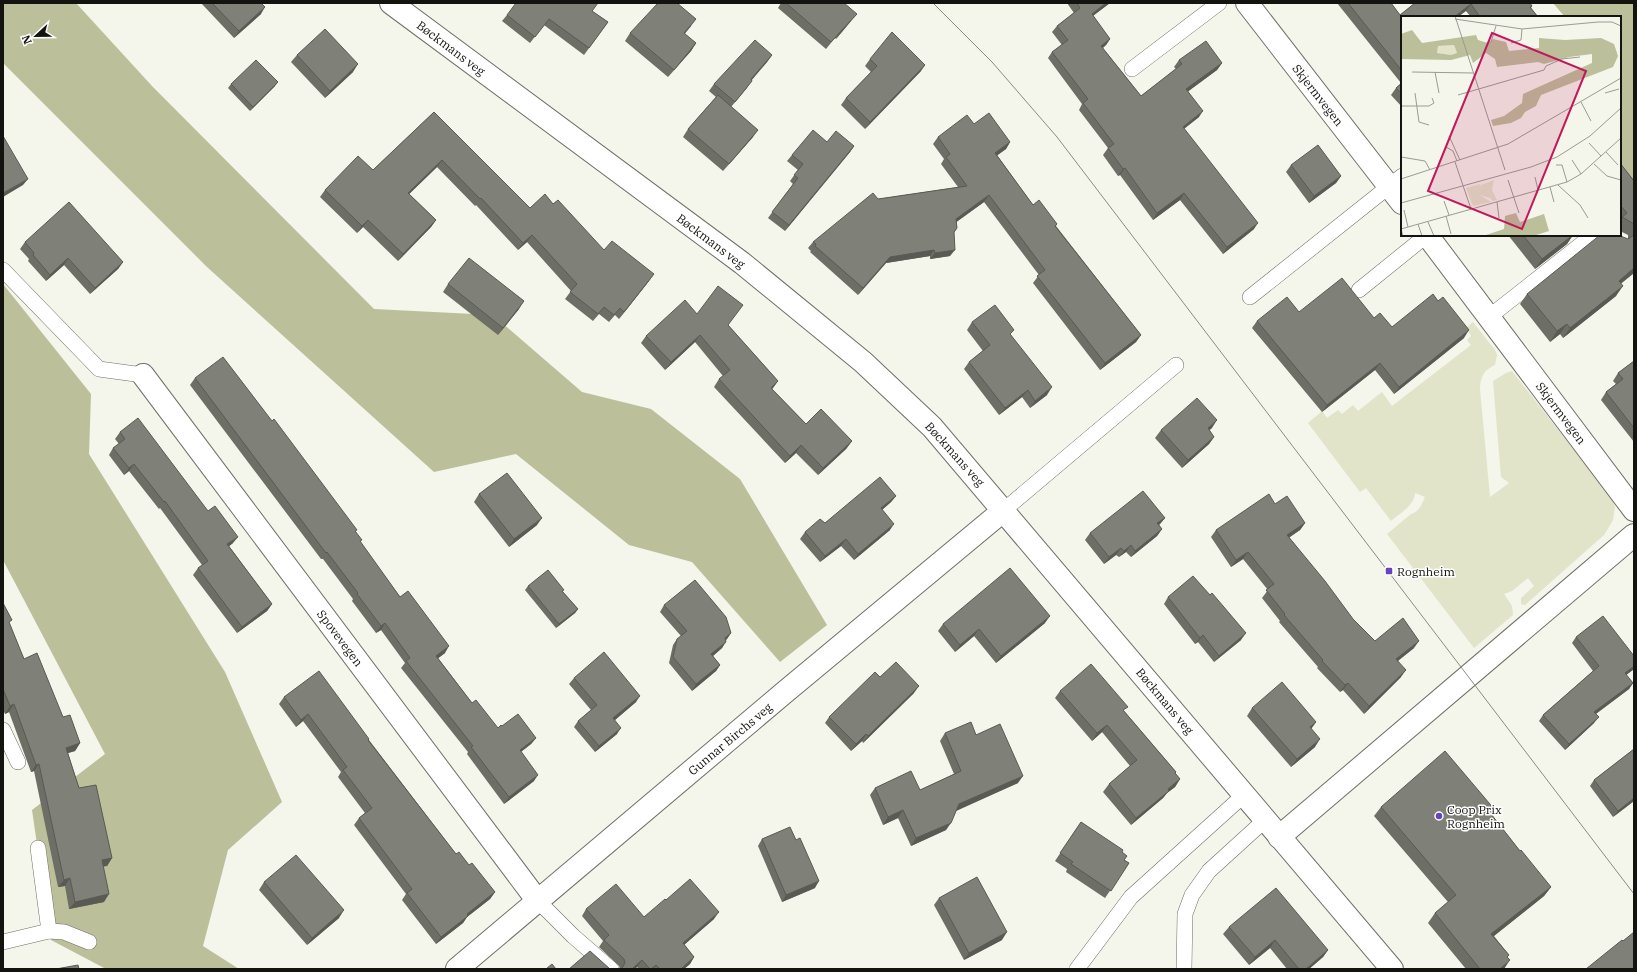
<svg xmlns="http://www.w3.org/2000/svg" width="1637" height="972" viewBox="0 0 1637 972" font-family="'IBM Plex Serif',serif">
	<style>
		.green { fill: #e1e4c9 }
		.forest { fill: #bbbf9a }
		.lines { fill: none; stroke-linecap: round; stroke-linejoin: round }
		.lane-casing { stroke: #6f7067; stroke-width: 16 }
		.street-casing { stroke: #6f7067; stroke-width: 24 }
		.secondary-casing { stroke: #6f7067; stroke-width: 24 }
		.lane { stroke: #fff; stroke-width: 15 }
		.street { stroke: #fff; stroke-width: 22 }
		.secondary { stroke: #fff; stroke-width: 22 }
		.tram { stroke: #8b8b84; stroke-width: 1 }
		.wall { fill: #6d6e66 }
		.shaded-wall { fill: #595a53 }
		.building { fill: #7f8077; stroke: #595a53 }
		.poi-dot { fill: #6744bc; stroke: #fff; stroke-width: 1.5 }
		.labels { text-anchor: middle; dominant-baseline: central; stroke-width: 3; stroke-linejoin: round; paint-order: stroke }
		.street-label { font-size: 12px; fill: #13130f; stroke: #fff }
		.poi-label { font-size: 12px; fill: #13130f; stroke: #fff; text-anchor: start }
		.inset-road { fill: none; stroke: #9a9b93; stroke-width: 1 }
		.view { fill: #c2185b; fill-opacity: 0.15; stroke: #c2185b; stroke-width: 2 }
		.inset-edge { fill: none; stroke: #13130f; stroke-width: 2 }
	</style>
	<rect width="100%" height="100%" fill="#f4f5eb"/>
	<path class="green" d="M1473,322l22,28 2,5 -2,10c-12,6 -14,11 -15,24l10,108 19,-14 -8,-6 -8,-96 13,-8 6,-2 101,129 2,7 -2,13 -9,15 -79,70 -4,-1v-6l13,-12 -6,-8 -16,13 -8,3 8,12 1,9 -39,33 -87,-114 24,-20c8,-2 11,-10 14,-17l-10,-4c-1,13 -15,20 -24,28l-25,-33 -6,4 -52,-69 14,-12 5,7 11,-8 4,4 11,-9 5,6 24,-19 10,14 79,-61 -4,-5 4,-4 -5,-8z"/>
	<g class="forest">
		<polygon points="3,3 76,3 152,86 374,309 493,315 582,392 651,409 740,479 827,625 780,662 692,562 629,545 516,454 434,472 207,267 3,63"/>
		<polygon points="1553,3 1634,3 1634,179 1620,184 1620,17 1565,17"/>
		<polygon points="3,284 91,394 89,454 225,672 282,802 228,850 203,946 239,969 106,969 51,940 32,810 105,754 3,560"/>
	</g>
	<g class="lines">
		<defs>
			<g id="lane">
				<polyline points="1132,69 1219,3"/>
				<polyline points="3,270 99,369 143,375"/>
				<polyline points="1359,290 1427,235"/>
				<polyline points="1250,297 1402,176"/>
				<polyline points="1489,317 1593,235"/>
				<polyline points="1004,510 1176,365"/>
				<polyline points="3,730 18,762"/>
				<polyline points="38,848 49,931"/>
				<polyline points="537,900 573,936 611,969"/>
				<polyline points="3,942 49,931 64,932 89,942"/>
				<polyline points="1077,969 1131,897 1244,795"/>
				<polyline points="1184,969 1185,914 1192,895 1209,871 1265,820"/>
			</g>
			<g id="street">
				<polyline points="1247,3 1402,203"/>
				<polyline points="1427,235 1634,510"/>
				<polyline points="143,375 537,900"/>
				<polyline points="1279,837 1634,535"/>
				<polyline points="457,969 785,692 1004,510"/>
			</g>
			<polyline id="secondary" points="391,3 742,263 863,362 932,427 1392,969"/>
		</defs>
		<use href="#lane" class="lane-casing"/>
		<use href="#street" class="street-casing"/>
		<use href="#secondary" class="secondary-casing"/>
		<use href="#lane" class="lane"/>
		<use href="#street" class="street"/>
		<use href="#secondary" class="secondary"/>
		<polyline class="tram" points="933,3 992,62 1057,137 1634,894"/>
	</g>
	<g class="wall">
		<polygon points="201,3 261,3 261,14 234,38"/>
		<polygon points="781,3 844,3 851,21 836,39 835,38 826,49 778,8"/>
		<polygon points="1067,3 1110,3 1093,16 1110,39 1106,45 1103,48 1141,96 1176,69 1174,67 1179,60 1222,63 1217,70 1188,91 1199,117 1184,129 1254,229 1223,254 1180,200 1153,220 1120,175 1118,176 1103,155 1108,148 1079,110 1082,104 1048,58 1052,52 1062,45 1052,32 1057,26 1074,13"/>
		<polygon points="1337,3 1391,3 1400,15 1415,3 1530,3 1532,6 1531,8 1538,17 1471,17 1466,11 1402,17 1402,107 1391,95 1396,88 1401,83"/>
		<polygon points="592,11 608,22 584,55 544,25 530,43 502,21 507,15"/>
		<polygon points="691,26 684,34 696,43 691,51 668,77 625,41 630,33"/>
		<polygon points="297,55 353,72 325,98 291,62"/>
		<polygon points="772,55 767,62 751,80 747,88 731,107 753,137 723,171 683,137 688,129 716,97 709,91 714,84"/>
		<polygon points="870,59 921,71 865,129 841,105 846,98 871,72 865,66"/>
		<polygon points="231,84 275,86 250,111 228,88"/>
		<polygon points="434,112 530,208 553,204 604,250 649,281 619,319 615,315 609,322 599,314 593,321 565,299 571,291 527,242 518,250 476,205 475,206 437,167 409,194 436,220 431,227 398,261 363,227 357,233 320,197 325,190 373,170"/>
		<polygon points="974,124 1010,142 1006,149 997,155 1033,205 1057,224 1056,226 1141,335 1136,342 1100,370 1033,283 1039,275 984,202 956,222 957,228 954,233 950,256 930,259 930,256 886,263 858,295 810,252 811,251 808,248 813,242 878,199 958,187 941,164 944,159 933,144 938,137"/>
		<polygon points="827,142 854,146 850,152 785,231 768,218 793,184 790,181 798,170 787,161 792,155"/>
		<polygon points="1620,163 1634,181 1634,273 1621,283 1616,296 1563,338 1560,334 1550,342 1520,304 1527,294 1628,239 1628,235 1620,231"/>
		<polygon points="1291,165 1341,176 1336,183 1309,203 1286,172"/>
		<polygon points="1508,235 1573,235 1567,244 1535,269"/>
		<polygon points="25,242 123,262 118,269 90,294 64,265 46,281 28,261 29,259 20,249"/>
		<polygon points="448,284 519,309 498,335 443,292"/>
		<polygon points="1299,312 1374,318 1392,327 1464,338 1394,394 1375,370 1322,412 1252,328 1257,321"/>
		<polygon points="697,314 728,325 778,381 772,389 806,424 852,441 846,449 818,475 796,453 785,463 714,387 719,379 723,376 695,342 665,370 641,343 646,336"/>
		<polygon points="972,322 1011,335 1047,395 1030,408 1022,397 999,415 964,369 969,362 983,351 967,330"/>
		<polygon points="1634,361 1634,442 1601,400 1606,392 1616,384 1613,381 1618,373"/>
		<polygon points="195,378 356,532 360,542 400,597 445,653 438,658 472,703 498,728 502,726 536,738 531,744 521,752 534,781 504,804 467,754 468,752 401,668 405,663 381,630 376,633 352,601 353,599 323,559 321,559 190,385"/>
		<polygon points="1212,428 1209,430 1214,437 1209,444 1182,468 1155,438 1161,430"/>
		<polygon points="120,432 233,543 229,546 272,604 267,611 237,633 193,575 198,568 202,565 160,508 159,509 129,471 124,475 109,455 113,448 119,444 115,439"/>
		<polygon points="479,494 537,525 509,547 474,502"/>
		<polygon points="896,496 891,502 882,510 890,530 854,560 841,546 820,562 800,539 805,532 825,523"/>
		<polygon points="1275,504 1305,523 1300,530 1289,537 1353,619 1375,641 1414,648 1398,661 1401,677 1364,714 1343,690 1340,692 1317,668 1318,667 1279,622 1280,621 1262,598 1268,590 1243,559 1231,567 1211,537 1216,530"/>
		<polygon points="1165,518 1159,525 1162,529 1157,536 1131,557 1126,552 1119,557 1116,555 1104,564 1085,540 1090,533"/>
		<polygon points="528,586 563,592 578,609 575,613 556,628 525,590"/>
		<polygon points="1210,595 1241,640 1214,662 1198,642 1195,644 1164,604 1168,597"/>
		<polygon points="3,603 9,624 24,659 80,743 75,751 68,753 79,788 112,858 107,866 103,866 104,902 69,909 65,886 58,887 34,771 31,772 9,712 5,714 3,710"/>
		<polygon points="664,605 731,633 726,640 722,648 713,656 720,665 716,671 692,691 669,663 673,645 677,639 681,636 660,612"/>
		<polygon points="1045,623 996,663 974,636 955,652 938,631 943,624"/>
		<polygon points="1576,637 1634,669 1626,675 1633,683 1629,689 1596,714 1594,723 1565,750 1539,721 1543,715 1593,671 1572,643"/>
		<polygon points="880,677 914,693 863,743 862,741 851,751 825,723 829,717"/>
		<polygon points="574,678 636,702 615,720 617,734 595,752 574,727 578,721 591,710 569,684"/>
		<polygon points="1060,691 1124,711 1176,772 1175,773 1180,779 1175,787 1167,793 1163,798 1131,825 1103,792 1109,784 1130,766 1102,732 1092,741 1055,698"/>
		<polygon points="284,697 369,739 369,740 456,854 469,865 495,892 490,899 467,917 463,923 436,944 402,900 406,894 354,825 359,818 365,813 338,777 341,772 303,721 296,727 279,704"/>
		<polygon points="1252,708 1316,722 1311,729 1315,747 1291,767 1247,716"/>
		<polygon points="945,733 976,735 1018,783 956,810 946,830 911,846 898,818 883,825 870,795 875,788 920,790 954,774 940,741"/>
		<polygon points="1634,749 1634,801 1613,817 1590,786 1594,780"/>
		<polygon points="1381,807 1492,815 1520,851 1551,887 1544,896 1494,936 1509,955 1507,957 1504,969 1466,969 1428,923 1435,913 1448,902 1374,816"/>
		<polygon points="1081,822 1122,852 1124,860 1129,863 1105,898 1066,872 1067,869 1055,861"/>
		<polygon points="762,839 815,888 782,902 758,846"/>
		<polygon points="264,882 339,918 307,945 259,890"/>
		<polygon points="939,898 1002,940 964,960 934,905"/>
		<polygon points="666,900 714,919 684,945 694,957 690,964 684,969 639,969 637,967 635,969 620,969 619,966 599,947 603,941 582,916 586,909 644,917"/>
		<polygon points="1229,927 1328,950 1323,957 1309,969 1287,969 1270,948 1249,965 1223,934"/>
	</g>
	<g class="shaded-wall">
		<polygon points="1106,3 1110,3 1087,20 1092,14"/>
		<polygon points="1471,4 1466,11 1458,17 1454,17"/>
		<polygon points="265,7 261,14 234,38 239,31"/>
		<polygon points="857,14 851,21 836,39 841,31"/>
		<polygon points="696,19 691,26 679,41 684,33"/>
		<polygon points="1110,39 1106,45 1097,52 1101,46"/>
		<polygon points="696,43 691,51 668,77 674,70"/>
		<polygon points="772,55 767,62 746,87 751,79"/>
		<polygon points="1222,63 1217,70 1182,96 1186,89"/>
		<polygon points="358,64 353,72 325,98 330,91"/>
		<polygon points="925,65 921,71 865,129 870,122"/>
		<polygon points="278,82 275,86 250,111 253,107"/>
		<polygon points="1203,111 1199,117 1178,133 1183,127"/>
		<polygon points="758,130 753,137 723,171 729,164"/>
		<polygon points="1010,142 1006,149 991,160 995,153"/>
		<polygon points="854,146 850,152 785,231 789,225"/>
		<polygon points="442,160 437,167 403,200 408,193"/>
		<polygon points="1125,168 1120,175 1118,176 1123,169"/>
		<polygon points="1341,176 1336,183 1309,203 1314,196"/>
		<polygon points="28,179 23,185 3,197 3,193"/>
		<polygon points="1184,193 1180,200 1153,220 1157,213"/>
		<polygon points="989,195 984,202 951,226 956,219"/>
		<polygon points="368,220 363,227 357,233 362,226"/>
		<polygon points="436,220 431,227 398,261 403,254"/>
		<polygon points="1258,223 1254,229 1223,254 1227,247"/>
		<polygon points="532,235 527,242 518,250 523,243"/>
		<polygon points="1573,235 1567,244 1535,269 1542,259"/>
		<polygon points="934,250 930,256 886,263 858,295 863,288 890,257"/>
		<polygon points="955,250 950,256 930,259 935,253"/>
		<polygon points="68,258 64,265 46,281 50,275"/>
		<polygon points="123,262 118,269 90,294 95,288"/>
		<polygon points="1634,268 1634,273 1612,291 1619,281"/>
		<polygon points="654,274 649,281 619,319 624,312"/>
		<polygon points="1623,286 1616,296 1563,338 1570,328"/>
		<polygon points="524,301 519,309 498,335 503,328"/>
		<polygon points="1567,324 1560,334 1550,342 1557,331"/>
		<polygon points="1469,330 1464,338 1394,394 1399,387"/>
		<polygon points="700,335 695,342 665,370 671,362"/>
		<polygon points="1141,335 1136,342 1100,370 1105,363"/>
		<polygon points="1380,363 1375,370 1322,412 1327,405"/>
		<polygon points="778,381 773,388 765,395 771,388"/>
		<polygon points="1052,387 1047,395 1030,408 1035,401"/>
		<polygon points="1028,390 1022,397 999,415 1005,408"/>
		<polygon points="1217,420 1212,428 1202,436 1208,428"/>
		<polygon points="1214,437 1209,444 1182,468 1188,460"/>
		<polygon points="852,441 846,449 818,475 823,468"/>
		<polygon points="801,445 796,453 785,463 790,456"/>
		<polygon points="134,464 129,471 124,475 129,468"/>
		<polygon points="896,496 891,502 876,515 881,508"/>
		<polygon points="542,518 537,525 509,547 514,539"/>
		<polygon points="1165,518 1160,524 1153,530 1157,523"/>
		<polygon points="1305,523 1300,530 1283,542 1287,535"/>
		<polygon points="894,524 890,530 854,560 858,554"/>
		<polygon points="1162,529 1157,536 1131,557 1135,551"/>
		<polygon points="238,537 233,543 223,551 227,544"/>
		<polygon points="846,539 841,546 820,562 825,556"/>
		<polygon points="1131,545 1126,552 1119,557 1124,551"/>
		<polygon points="1121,548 1116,555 1104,564 1109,557"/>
		<polygon points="1248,552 1243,559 1231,567 1236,560"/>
		<polygon points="272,604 267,611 237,633 242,627"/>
		<polygon points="578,609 575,613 556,628 559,624"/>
		<polygon points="1050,616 1045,623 996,663 1001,656"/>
		<polygon points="385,623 381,630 376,633 381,626"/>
		<polygon points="979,629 974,636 955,652 960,645"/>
		<polygon points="731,633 727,639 721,644 725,638"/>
		<polygon points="1246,633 1241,640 1214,662 1219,656"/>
		<polygon points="1203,635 1198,642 1195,644 1200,638"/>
		<polygon points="1419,641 1414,648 1391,666 1396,659"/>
		<polygon points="726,642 722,648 707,661 711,654"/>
		<polygon points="449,646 445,653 432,663 436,656"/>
		<polygon points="720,665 716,671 692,691 696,684"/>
		<polygon points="1634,666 1634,669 1621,679 1625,673"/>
		<polygon points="1406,670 1401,677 1364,714 1369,706"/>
		<polygon points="1348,683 1343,690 1340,692 1345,685"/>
		<polygon points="1633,683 1629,689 1590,718 1594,712"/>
		<polygon points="919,686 914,693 863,743 868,736"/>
		<polygon points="640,696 636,702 609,725 613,718"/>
		<polygon points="14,704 9,712 5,714 10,706"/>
		<polygon points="308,714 303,721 296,727 301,720"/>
		<polygon points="1599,717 1594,723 1565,750 1569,744"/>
		<polygon points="1316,722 1311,729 1310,727"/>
		<polygon points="1107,725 1102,732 1092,741 1097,733"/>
		<polygon points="621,728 617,734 595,752 599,746"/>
		<polygon points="866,734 862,741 851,751 856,744"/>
		<polygon points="536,738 531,744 515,756 520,750"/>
		<polygon points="1320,739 1315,747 1291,767 1297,759"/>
		<polygon points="80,743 75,751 61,755 66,748"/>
		<polygon points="39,764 34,771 31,772 36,765"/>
		<polygon points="538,775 534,781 504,804 509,797"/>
		<polygon points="1023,776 1018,783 954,812 959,804"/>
		<polygon points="1180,779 1175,787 1167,793 1163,798 1131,825 1136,818"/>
		<polygon points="1634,798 1634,801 1613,817 1618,811"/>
		<polygon points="903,810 898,818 883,825 888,817"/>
		<polygon points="951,823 946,830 911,846 916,838"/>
		<polygon points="112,858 107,866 96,868 102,860"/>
		<polygon points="70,878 65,886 58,887 64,880"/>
		<polygon points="819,881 815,888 782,902 786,895"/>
		<polygon points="1551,887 1544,896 1485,943 1491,934"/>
		<polygon points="495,892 490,899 467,917 463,923 436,944 441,937 467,914"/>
		<polygon points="109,894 104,902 69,909 75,902"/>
		<polygon points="344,910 339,918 307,945 312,938"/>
		<polygon points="719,912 714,919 678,950 683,943"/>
		<polygon points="1007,932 1002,940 964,960 969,953"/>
		<polygon points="1275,940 1270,948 1249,965 1255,957"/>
		<polygon points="1328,950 1323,957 1309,969 1306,969"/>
		<polygon points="694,957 690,964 684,969 681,969"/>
		<polygon points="642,960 637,967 635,969 632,969"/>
		<polygon points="1510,960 1504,969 1500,969"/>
	</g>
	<g class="building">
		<polygon points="212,3 261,3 265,7 239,31"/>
		<polygon points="516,3 598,3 592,11 608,22 589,48 549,19 535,37 507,15"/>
		<polygon points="658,3 677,3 696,19 684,33 696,43 674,70 630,33"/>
		<polygon points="786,3 844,3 857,14 841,31 831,42"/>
		<polygon points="1077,3 1106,3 1092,14 1110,39 1101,46 1141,96 1182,64 1179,60 1206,41 1222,63 1186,89 1203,111 1183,127 1258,223 1227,247 1184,193 1157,213 1125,168 1123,169 1108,148 1114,144 1083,103 1088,99 1052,52 1068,40 1057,26 1080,8"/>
		<polygon points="1348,3 1391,3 1400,15 1415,3 1530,3 1532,6 1530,7 1538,17 1488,17 1487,15 1484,17 1480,17 1471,4 1454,17 1402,17 1402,71"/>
		<polygon points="325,29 358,64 330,91 297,55"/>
		<polygon points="892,32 925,65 870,122 846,98 877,66 870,59"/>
		<polygon points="755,40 772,55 751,79 752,81 735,102 714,84"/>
		<polygon points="256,60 278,82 253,107 231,84"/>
		<polygon points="1402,83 1402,94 1396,88"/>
		<polygon points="718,95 758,130 729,164 688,129"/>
		<polygon points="434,112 530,208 545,194 553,204 558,200 604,250 612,241 654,274 624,312 620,308 614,315 604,307 598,314 570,292 577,284 532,235 523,243 481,198 480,199 442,160 408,193 436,220 403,254 368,220 362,226 325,190 358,156 373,170"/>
		<polygon points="989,113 1010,142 995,153 1033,205 1039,200 1057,224 1055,226 1141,335 1105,363 1037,276 1045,270 989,195 956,219 957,228 954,232 955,250 935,253 934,250 890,257 863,288 815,246 816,244 813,242 873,193 878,199 967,186 946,157 950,154 938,137 967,115 974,124"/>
		<polygon points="813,130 827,142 836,131 854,146 789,225 772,212 798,178 794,175 803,164 792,155"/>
		<polygon points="3,136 28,179 3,193"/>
		<polygon points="1318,145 1341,176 1314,196 1291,165"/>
		<polygon points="1620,163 1634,181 1634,224 1622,217 1627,213 1620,205"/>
		<polygon points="69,202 123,262 95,288 68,258 50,275 33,255 34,253 25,242"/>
		<polygon points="1523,235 1573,235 1542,259"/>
		<polygon points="1600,235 1618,235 1628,239 1634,235 1634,268 1619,281 1623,286 1570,328 1567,324 1557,331 1527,294"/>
		<polygon points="469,258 524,301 503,328 448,284"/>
		<polygon points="1342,278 1374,318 1380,313 1392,327 1433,294 1438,301 1443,297 1469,330 1399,387 1380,363 1327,405 1257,321 1287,297 1299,312"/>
		<polygon points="718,286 743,305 728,325 778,381 771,388 806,424 821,409 852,441 823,468 801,445 790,456 719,379 730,370 700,335 671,362 646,336 685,300 697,314"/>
		<polygon points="995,305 1014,330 1010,334 1052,387 1035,401 1028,390 1005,408 969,362 990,345 972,322"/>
		<polygon points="223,357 272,421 274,419 357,530 355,531 362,540 360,541 400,597 408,591 449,646 436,656 472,703 476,700 498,728 501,725 502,726 518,714 536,738 520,750 538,775 509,797 471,747 473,746 406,661 410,658 385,623 381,626 357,594 358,593 327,552 326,553 195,378"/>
		<polygon points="1634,361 1634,428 1606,392 1623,379 1618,373"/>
		<polygon points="1197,398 1217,420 1208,428 1214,437 1188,460 1161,430"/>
		<polygon points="138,418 208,511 215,506 238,537 227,544 272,604 242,627 198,568 208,561 165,501 164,502 134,464 129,468 113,448 125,439 120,432"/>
		<polygon points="507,473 542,518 514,539 479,494"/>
		<polygon points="880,477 896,496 881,508 894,524 858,554 846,539 825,556 805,532 820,519 825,523"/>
		<polygon points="1143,491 1165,518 1157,523 1162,529 1135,551 1131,545 1124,551 1121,548 1109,557 1090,533"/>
		<polygon points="1269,494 1275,504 1287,496 1305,523 1287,535 1325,581 1353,619 1375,641 1403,618 1419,641 1396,659 1406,670 1369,706 1348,683 1345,685 1322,661 1323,660 1284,615 1285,614 1266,590 1274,584 1248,552 1236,560 1216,530"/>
		<polygon points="1010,568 1050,616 1001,656 979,629 960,645 943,624"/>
		<polygon points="548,570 564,590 562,591 578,609 559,624 528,586"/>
		<polygon points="1193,576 1210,595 1212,593 1246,633 1219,656 1203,635 1200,638 1168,597"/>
		<polygon points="695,580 726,617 731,633 725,638 726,642 711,654 720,665 696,684 673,657 677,639 687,631 664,605"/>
		<polygon points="3,603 12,620 9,622 24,659 37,653 63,717 70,715 80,743 66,748 79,788 96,785 112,858 102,860 109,894 75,902 70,878 64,880 39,764 36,765 14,704 10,706 3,689"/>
		<polygon points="1603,616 1634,656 1634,666 1625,673 1633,683 1594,712 1599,717 1569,744 1543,715 1599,666 1576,637"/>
		<polygon points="604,652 640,696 613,718 621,728 599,746 578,721 597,705 574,678"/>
		<polygon points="896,662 919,686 868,736 866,734 856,744 829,717 875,672 880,677"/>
		<polygon points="1091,664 1128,707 1123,710 1176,772 1175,773 1180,779 1168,789 1169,791 1136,818 1109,784 1137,760 1107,725 1097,733 1060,691"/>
		<polygon points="319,671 369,739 368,740 456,854 459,852 469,865 472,863 495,892 467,914 468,916 441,937 407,893 412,889 359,818 372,808 343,770 347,767 308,714 301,720 284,697"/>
		<polygon points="1282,682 1316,722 1310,727 1320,739 1297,759 1252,708"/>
		<polygon points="971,722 976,735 1000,724 1023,776 959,804 951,823 916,838 903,810 888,817 875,788 911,771 920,790 961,771 945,733"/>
		<polygon points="1634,749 1634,798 1618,811 1594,780"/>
		<polygon points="1445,751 1495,810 1491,814 1520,851 1521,850 1551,887 1491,934 1509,955 1507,957 1510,960 1500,969 1480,969 1435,913 1456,895 1381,807"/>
		<polygon points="1081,822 1123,850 1122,852 1127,856 1124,860 1129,863 1111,891 1071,864 1073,862 1060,853"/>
		<polygon points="790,827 796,840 800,838 819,881 786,895 762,839"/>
		<polygon points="296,855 344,910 312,938 264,882"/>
		<polygon points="977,877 1007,932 969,953 939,898"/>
		<polygon points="690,879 719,912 683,943 694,957 681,969 660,969 656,965 651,969 650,969 642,960 632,969 621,969 622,968 625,963 624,959 604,940 609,935 586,909 616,884 644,917 665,899 666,900"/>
		<polygon points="1276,888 1328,950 1306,969 1299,969 1275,940 1255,957 1229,927"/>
		<polygon points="1634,932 1634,969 1586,969 1622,940 1623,941"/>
		<polygon points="590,951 610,969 569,969"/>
		<polygon points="552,964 556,969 546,969"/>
		<polygon points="78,965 79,969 56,969"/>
	</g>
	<g class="poi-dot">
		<rect x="1385" y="567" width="8" height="8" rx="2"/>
		<circle cx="1439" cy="816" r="4"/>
	</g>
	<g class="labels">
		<g class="street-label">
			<text transform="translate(451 48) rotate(37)">Bøckmans veg</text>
			<text transform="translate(1318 95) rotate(52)">Skjermvegen</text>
			<text transform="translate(711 241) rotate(37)">Bøckmans veg</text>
			<text transform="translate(1561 413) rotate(53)">Skjermvegen</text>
			<text transform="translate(955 454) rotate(48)">Bøckmans veg</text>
			<text transform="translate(340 638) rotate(53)">Spovevegen</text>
			<text transform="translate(1165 701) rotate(50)">Bøckmans veg</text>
			<text transform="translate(730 739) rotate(-40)">Gunnar Birchs veg</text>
		</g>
		<g class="poi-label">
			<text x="1397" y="571">Rognheim</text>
			<text x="1447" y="809">Coop Prix<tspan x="1447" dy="14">Rognheim</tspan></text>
		</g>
	</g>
	<g transform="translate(1401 16)">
		<rect width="220" height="220" fill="#f4f5eb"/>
		<path d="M53,29l3,8 -6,2 -14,-2 1,-7zM93,164l-2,10 5,10 -4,1 -3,-3 -10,-3 11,7 -18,4 -7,-18 14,-4 2,5 -1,-4z" fill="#e1e4c9"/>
		<path d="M11,14l10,13 54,-8 2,5 10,3 5,-4 13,3 3,9 30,-3v-10l26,2 36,-2 13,6 4,12 -5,11 -72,28 -5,11 -11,6 -4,6 -10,5 -18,3 -2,-6 13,-4 18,-13 1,-9 69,-31v-9l-23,3 -25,7 -6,-2 -41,5 -2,-8 -9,-6 -13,10 -3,-8 -19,5 -50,-1v-25zM53,29l3,8 -6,2 -14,-2 1,-7zM115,197l4,9 24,-8 5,17 -16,5h-50l21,-7 1,-13z" fill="#bbbf9a" fill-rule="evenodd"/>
		<path class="inset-road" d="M54,0l50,154M54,3l67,10 76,-7h14l9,4M90,26l5,-16M110,27l10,-3 1,-11M11,56l61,1M34,56l4,21M14,77l4,29 10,3M204,77l14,-4M57,79l86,-25 2,-4 16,-7 18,-2M180,86l10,19M0,90h28l5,-3 -2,-5M48,120l11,24M188,127l12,13M45,131l7,4 4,10M205,136l12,13M0,141l24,4 5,9M171,144l9,14M54,146l16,47M193,148l13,12 14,4M155,149h6l5,17M134,161l3,13M0,163l107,-35 113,-66M107,164l11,33M157,169l22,20 8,13M149,171l4,15M43,185l5,14M96,186l2,16M0,187l130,-36 26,-10 33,-21 31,-28M3,194l4,17M45,200l5,18M27,206l6,14M17,208l4,12M2,220l-2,-7 166,-47 14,-8 40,-36"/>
		<path class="view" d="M91,17l94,38 -64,158 -94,-38z"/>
		<rect width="220" height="220" class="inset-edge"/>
	</g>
	<rect width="1637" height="972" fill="none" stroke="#13130f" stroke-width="8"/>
	<g transform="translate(36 36) rotate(248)" stroke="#ffffff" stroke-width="3" paint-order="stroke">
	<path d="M0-3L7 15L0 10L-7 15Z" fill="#13130f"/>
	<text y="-6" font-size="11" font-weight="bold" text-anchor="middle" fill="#13130f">N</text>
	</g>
</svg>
